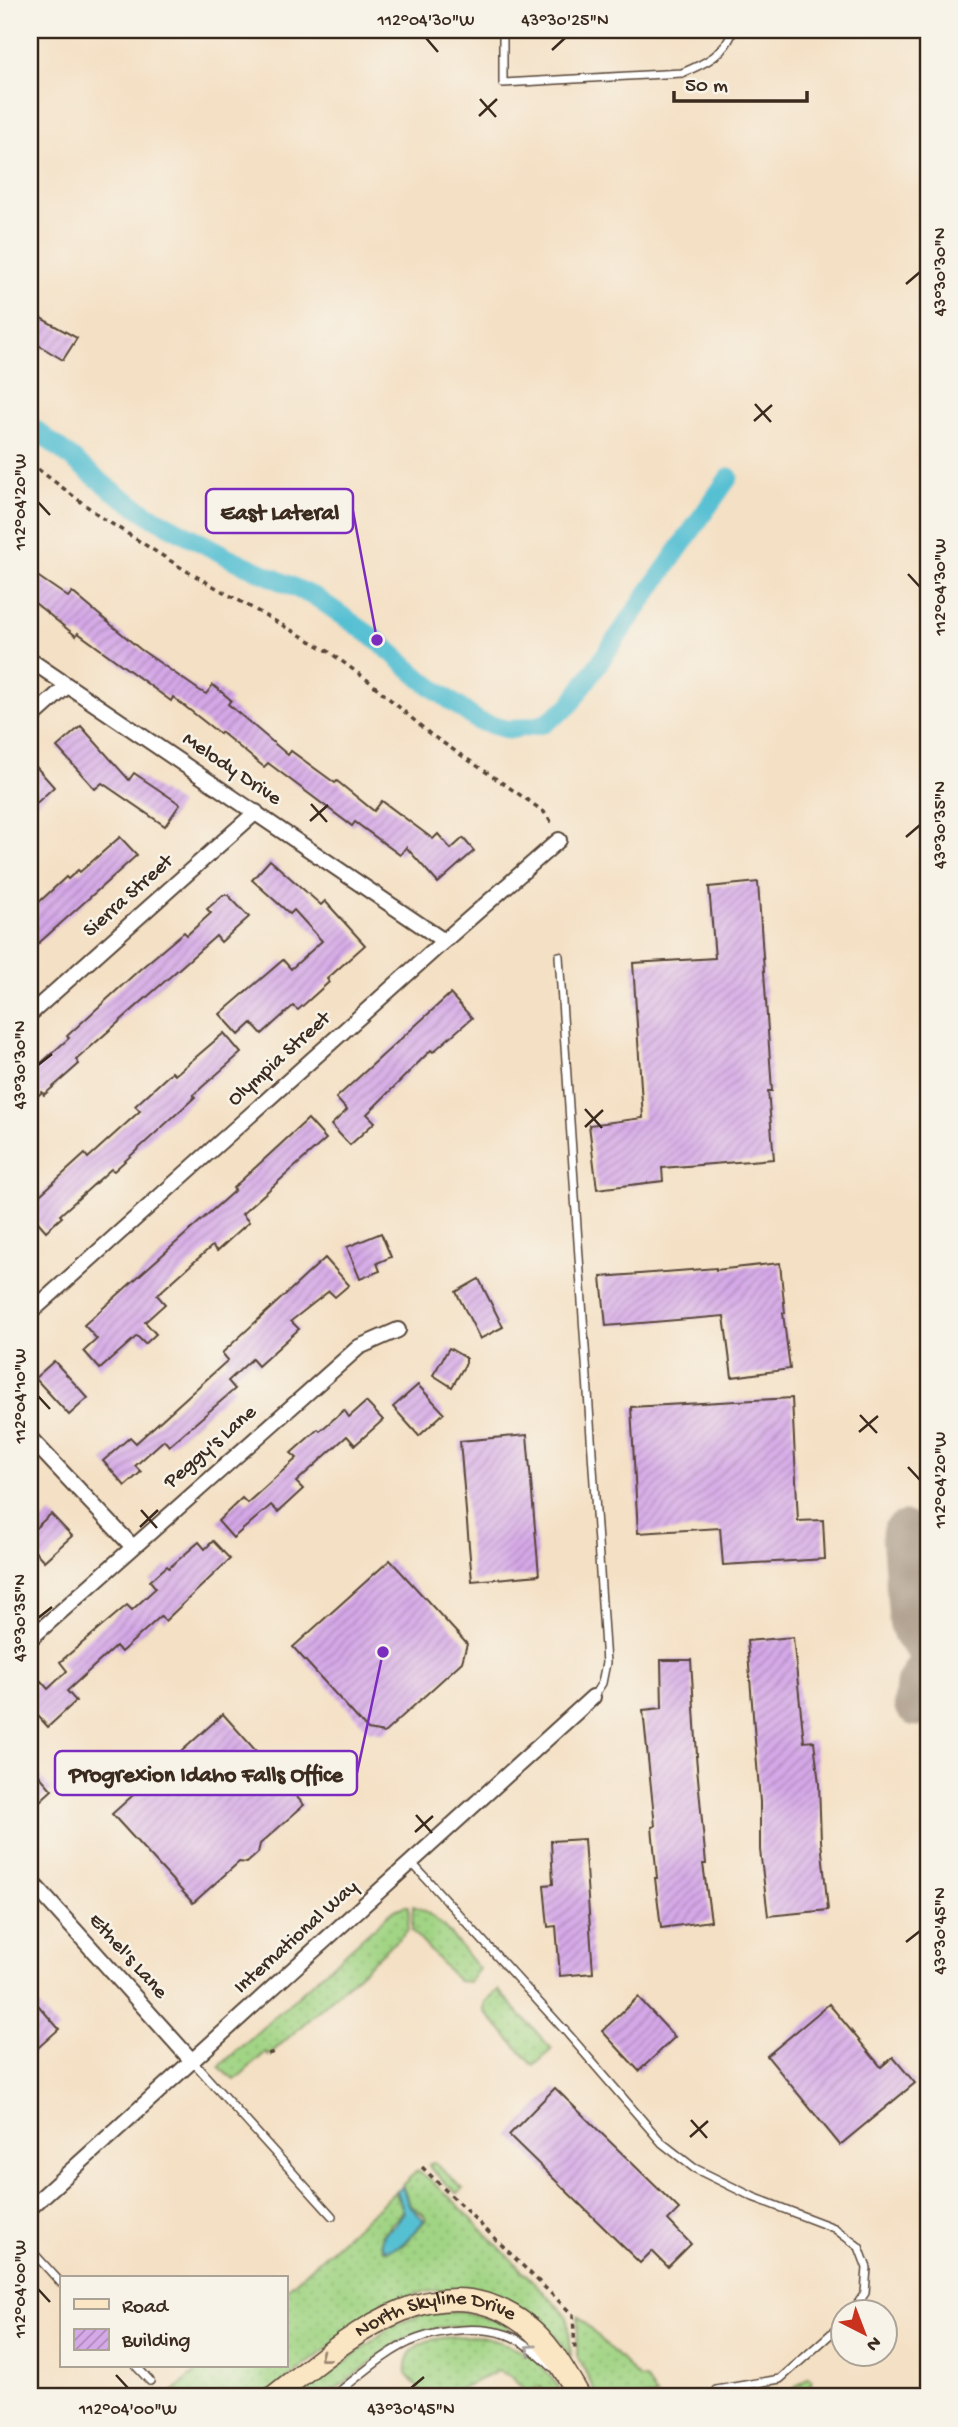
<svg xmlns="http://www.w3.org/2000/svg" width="958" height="2427" viewBox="0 0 958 2427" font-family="'Gochi Hand',sans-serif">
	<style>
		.grass { fill: url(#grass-dots); stroke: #6e7f51; stroke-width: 2 }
		.water { fill: #57c0d3; stroke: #497578; stroke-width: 2 }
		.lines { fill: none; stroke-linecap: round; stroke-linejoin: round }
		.canal { stroke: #57c0d3; stroke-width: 19 }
		.taxiway { stroke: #988571; stroke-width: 47 }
		.building { fill: url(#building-hatch) }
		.lane-casing { stroke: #574537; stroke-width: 10 }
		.street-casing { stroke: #574537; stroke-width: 18 }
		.secondary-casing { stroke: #574537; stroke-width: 24 }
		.path { stroke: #574537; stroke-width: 3.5; stroke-dasharray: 5 5; stroke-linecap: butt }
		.lane { stroke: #fff; stroke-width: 7 }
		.street { stroke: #fff; stroke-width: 14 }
		.secondary { stroke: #fbe6c4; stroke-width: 21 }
		.oneway { stroke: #a79f9a }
		.oneway2 { stroke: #9b8871 }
		.ticks { fill: none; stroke: #3b2a1e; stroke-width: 2.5 }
		.labels { text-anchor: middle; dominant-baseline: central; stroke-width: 5; stroke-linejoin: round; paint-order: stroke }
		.street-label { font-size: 21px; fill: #3b2a1e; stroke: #f7f3e8 }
		.leader { fill: none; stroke: #7b2cbf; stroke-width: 2.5 }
		.callout-dot { fill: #7b2cbf; stroke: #f7f3e8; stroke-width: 2.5 }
		.callout { fill: #f7f3e8; stroke: #7b2cbf; stroke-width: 2.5 }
		.callout-label { font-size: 23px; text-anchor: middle; font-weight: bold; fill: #3b2a1e }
		.neatline { fill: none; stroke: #3b2a1e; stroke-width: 2.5 }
		.ticks-label { font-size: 18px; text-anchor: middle; fill: #3b2a1e }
	</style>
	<defs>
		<pattern id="grass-dots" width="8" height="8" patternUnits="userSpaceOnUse" patternTransform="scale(1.75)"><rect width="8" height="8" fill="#a1d484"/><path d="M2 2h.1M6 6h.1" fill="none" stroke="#8cb672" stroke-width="1.8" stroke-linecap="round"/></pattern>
		<pattern id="building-hatch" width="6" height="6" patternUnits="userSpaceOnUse" patternTransform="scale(1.75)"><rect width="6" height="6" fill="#d5a8e8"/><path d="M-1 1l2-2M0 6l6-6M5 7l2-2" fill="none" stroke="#ae89bb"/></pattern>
	</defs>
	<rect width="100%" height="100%" fill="#f7f3e8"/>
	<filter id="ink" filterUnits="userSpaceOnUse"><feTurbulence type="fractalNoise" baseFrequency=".0143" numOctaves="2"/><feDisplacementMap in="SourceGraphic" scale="14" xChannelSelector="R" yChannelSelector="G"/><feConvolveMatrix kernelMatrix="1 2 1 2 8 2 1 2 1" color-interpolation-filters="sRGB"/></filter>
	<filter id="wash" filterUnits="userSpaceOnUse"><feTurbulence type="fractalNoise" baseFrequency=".00686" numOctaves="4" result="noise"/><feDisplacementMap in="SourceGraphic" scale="28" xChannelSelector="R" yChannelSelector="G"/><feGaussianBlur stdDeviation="1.57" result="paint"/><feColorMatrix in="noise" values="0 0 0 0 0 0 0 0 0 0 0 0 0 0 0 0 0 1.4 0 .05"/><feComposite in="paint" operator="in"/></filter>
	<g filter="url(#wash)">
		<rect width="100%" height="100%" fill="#f4e0c4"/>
		<g class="grass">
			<polygon points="404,1906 409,1906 408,1930 269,2055 266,2052 235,2080 228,2076 220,2067 222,2064 392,1911"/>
			<path d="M413,1906c28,9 47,42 66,63l-10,13 -11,-1 -46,-50z"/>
			<polygon points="498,1990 552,2049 534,2066 484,2011 485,2002"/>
			<polygon points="434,2162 463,2189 457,2194 431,2169 429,2165"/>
			<path d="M418,2170l34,29 116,118 3,39c-8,-8 -13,-18 -21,-25 -50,-45 -111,-54 -170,-23l-116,89h-97l35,-31h83v-75l110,-99 8,17 -4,8 -18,18 1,14 4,2 18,-6 22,-26 -2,-4 -14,-10 -8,-20z"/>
			<polygon points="461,2311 501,2322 508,2326 508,2331 456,2326 438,2328 413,2335 390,2348 326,2397 300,2397 392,2326 422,2315"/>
			<polygon points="578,2316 640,2379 645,2379 657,2397 598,2397 577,2355"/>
			<path d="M475,2336c48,9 64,20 90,61h-19l-5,-10 -16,5 -14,-16 -13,-5 -56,26 -17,-1 -19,-22c-4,-39 41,-37 69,-38z"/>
			<polygon points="808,2377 812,2381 805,2397 784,2397"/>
		</g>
		<path class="water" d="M402,2187l7,18 15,15c-11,14 -19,28 -39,30l-4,-6 2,-10 12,-9 9,-13 -7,-21z"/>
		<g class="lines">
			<polyline class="canal" points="30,425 110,489 149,515 230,558 317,598 377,640 421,679 478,721 509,730 544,724 569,706 729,477"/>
			<g class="taxiway">
				<polyline points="905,1535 912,1620 916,1632 928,1646"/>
				<polyline points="917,1703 919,1685 928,1670"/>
			</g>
		</g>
		<g id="blocks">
			<g class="building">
				<polygon points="30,312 77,338 63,360 30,340"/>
				<polygon points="30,571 68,597 72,592 140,649 199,690 206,694 213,685 231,700 228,704 288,755 291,751 335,783 337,781 374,811 382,801 433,839 438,834 451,849 463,838 474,851 438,883 406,847 400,855 355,822 352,826 268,763 264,767 221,732 220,734 173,697 171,701 78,633 76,636 30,599"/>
				<polygon points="81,726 129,780 134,773 180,804 165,826 102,783 95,789 57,747"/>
				<polygon points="30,760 54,787 30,809"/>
				<polygon points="120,837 137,855 30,951 30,916 38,908 36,905 66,877 68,879 78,870 80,872"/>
				<polygon points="270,860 321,905 325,901 365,945 327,979 329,982 298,1010 293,1006 262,1034 252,1023 239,1035 220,1014 283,960 291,969 322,941 294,910 290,914 252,880"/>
				<polygon points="758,882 772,1091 768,1091 774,1159 662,1168 663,1181 597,1189 589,1125 643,1118 633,963 715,958 709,887"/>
				<polygon points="223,895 228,895 249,917 221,942 216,936 76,1060 79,1064 44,1095 42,1092 30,1103 30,1073 69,1038 67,1036 139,970 184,932 187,935 211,913 207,909"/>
				<polygon points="450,994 472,1018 433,1052 431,1050 367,1114 375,1122 350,1145 331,1125 347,1110 336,1098"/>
				<polygon points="224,1033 241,1053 193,1095 195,1097 114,1171 111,1169 60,1215 62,1217 46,1231 30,1213 30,1204 85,1154 88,1158 140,1111 135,1106 172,1072 175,1075"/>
				<polygon points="308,1119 326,1139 242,1214 249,1222 217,1251 212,1246 157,1295 165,1304 145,1322 156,1334 145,1344 137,1336 100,1369 84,1351 97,1339 84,1325 235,1190 233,1188"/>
				<polygon points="381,1233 391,1257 377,1263 380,1271 360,1279 347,1247"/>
				<polygon points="325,1258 349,1285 335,1297 329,1291 291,1321 299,1329 258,1366 252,1359 228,1381 235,1389 169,1446 164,1440 135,1466 141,1472 125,1486 103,1461 130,1437 136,1443 228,1360 222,1353"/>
				<polygon points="780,1263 785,1313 783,1313 790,1369 732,1377 724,1316 606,1326 601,1277 716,1268 716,1270"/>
				<polygon points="479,1279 503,1327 480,1339 456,1292"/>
				<polygon points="449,1348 466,1358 466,1363 452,1387 433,1375"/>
				<polygon points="54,1361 88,1398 69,1415 35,1378"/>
				<polygon points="418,1385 444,1413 419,1436 393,1407"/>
				<polygon points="792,1398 798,1521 823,1520 825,1559 723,1565 720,1528 638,1533 631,1407"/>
				<polygon points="366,1402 383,1420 355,1445 347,1436 296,1482 303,1489 278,1512 271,1505 233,1538 218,1521 242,1498 247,1503 297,1458 291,1453 318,1429 320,1431 344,1410 349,1417"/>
				<polygon points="527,1435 539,1575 472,1581 460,1441"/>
				<polygon points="51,1514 72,1536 44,1561 30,1546 30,1533"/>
				<polygon points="213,1541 230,1559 165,1621 161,1616 121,1652 116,1646 67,1691 76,1701 48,1727 30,1707 30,1692 41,1681 48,1689 67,1671 60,1662 127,1605 132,1610 156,1588 150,1581 167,1566 169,1568 199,1542 205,1549"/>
				<polygon points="390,1560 467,1644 462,1662 384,1733 368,1730 293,1647"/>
				<polygon points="793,1637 804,1742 814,1741 819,1784 821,1841 828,1910 768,1916 760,1850 760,1802 747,1641"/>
				<polygon points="661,1660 691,1660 697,1756 696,1756 706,1864 703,1864 711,1921 661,1928 655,1878 657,1878 652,1827 655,1826 643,1710 662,1708"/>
				<polygon points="223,1714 304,1805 260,1844 258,1853 247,1863 239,1862 193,1903 112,1814"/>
				<polygon points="30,1765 52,1790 30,1810"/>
				<polygon points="584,1839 593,1973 560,1976 556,1926 548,1927 544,1885 553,1884 551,1841"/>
				<polygon points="30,1996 59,2029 30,2055"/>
				<polygon points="638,1997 675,2037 639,2071 602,2031"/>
				<polygon points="829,2004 881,2067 893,2057 915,2083 840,2145 767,2056"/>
				<polygon points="555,2088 679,2209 668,2220 691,2244 668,2267 652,2251 640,2263 509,2135"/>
			</g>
		</g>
	</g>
	<g filter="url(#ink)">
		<use href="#blocks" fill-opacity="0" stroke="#574537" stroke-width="2"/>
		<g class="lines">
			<defs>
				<g id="lane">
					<path d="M503,30v53l179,-10c22,-9 44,-19 51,-43"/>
					<polyline points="559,956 606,1663 602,1683 593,1697"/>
					<polyline points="411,1862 568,2034 662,2143 694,2168 753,2197 834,2228 859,2247 867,2268 865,2293 852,2312"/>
					<polyline points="193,2062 332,2216"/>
					<polyline points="30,2249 61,2283"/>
					<polyline points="136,2366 150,2381"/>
					<polyline points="716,2390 780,2379 842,2324"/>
					<path d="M332,2397c24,-18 56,-48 85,-58 26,-10 65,-13 91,-4 16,6 32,21 44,32"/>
				</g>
				<g id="street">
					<polyline points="30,660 444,941"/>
					<polyline points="30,719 67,686"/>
					<polyline points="30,1014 256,812"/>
					<polyline points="30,1313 444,941 559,840"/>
					<polyline points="30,1438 132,1546"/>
					<polyline points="30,1639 359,1347 398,1330"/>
					<polyline points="30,1880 193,2062"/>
					<polyline points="30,2208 593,1697"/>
				</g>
				<g id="secondary">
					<path id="s1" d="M273,2397c69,-54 163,-141 253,-72 24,18 39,47 54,72"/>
				</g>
			</defs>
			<use href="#lane" class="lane-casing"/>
			<use href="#street" class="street-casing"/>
			<use href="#secondary" class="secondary-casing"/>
			<g class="path">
				<polyline points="30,463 101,517 185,570 328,651 370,682 430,734 529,801 544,812 553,825"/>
				<polyline points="268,2054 277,2051"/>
				<polyline points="422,2167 573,2315 575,2350"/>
			</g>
			<use href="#lane" class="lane"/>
			<use href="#street" class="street"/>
			<use href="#secondary" class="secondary"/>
		</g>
		<defs><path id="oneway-chevron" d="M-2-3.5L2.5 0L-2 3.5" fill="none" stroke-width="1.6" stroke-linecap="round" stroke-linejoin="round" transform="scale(1.75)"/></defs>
		<use class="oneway" href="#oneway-chevron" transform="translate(530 2349) rotate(-146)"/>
		<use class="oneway2" href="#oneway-chevron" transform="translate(324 2357) rotate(142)"/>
	</g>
	<path class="ticks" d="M426,38l12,14M552,50l13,-12M480,99l16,18M479,116l18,-17M906,284l14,-12M755,404l16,18M754,421l18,-16M38,502l12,13M908,574l12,13M311,804l16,18M310,821l18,-16M906,837l14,-12M38,1065l14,-11M585,1109l17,19M585,1127l18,-17M38,1396l12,13M860,1415l17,18M859,1432l19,-16M908,1467l12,13M141,1510l16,18M140,1527l18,-17M38,1618l14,-11M416,1815l16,18M415,1832l18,-16M906,1942l14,-11M691,2120l16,18M690,2137l18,-16M38,2289l12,13M116,2375l12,13M411,2388l13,-11"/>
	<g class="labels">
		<g class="street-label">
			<text transform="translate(231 770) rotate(34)">Melody Drive</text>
			<text transform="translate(129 897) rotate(-42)">Sierra Street</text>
			<text transform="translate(280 1060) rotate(-42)">Olympia Street</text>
			<text transform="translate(211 1448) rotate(-41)">Peggy's Lane</text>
			<text transform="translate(297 1938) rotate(-42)">International Way</text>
			<text transform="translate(127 1957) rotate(48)">Ethel's Lane</text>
			<text stroke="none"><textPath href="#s1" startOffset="189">North Skyline Drive</textPath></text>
		</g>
	</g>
	<path class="leader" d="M377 640L353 511M383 1652L357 1773"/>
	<g class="callout-dot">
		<circle cx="377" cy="640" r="7"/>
		<circle cx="383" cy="1652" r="7"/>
	</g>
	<g class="callout">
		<rect x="206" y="489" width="147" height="44" rx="7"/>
		<rect x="55" y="1751" width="302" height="44" rx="7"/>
	</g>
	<g class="callout-label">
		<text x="280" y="519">East Lateral</text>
		<text x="206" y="1781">Progrexion Idaho Falls Office</text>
	</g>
	<rect width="958" height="2427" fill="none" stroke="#f7f3e8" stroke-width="77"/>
	<rect x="60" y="2276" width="228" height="91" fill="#f7f3e8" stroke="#aca397" stroke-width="2"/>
	<rect x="74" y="2299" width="35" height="10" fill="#fbe6c4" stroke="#aca397" stroke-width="2"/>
	<text x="122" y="2312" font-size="21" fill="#3b2a1e">Road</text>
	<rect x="74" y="2329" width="35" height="21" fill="url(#building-hatch)" stroke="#aca397" stroke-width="2"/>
	<text x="122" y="2346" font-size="21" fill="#3b2a1e">Building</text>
	<g transform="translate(864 2333) rotate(138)"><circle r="33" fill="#f7f3e8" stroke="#aca397" stroke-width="2"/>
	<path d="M0-5L12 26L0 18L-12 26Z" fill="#c8321e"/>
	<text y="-10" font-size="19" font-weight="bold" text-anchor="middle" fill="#3b2a1e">N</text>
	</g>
	<path d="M674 91v10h133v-10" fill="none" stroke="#3b2a1e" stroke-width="3.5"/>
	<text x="685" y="91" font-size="21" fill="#3b2a1e" stroke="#f7f3e8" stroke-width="5" paint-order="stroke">50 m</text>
	<rect x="38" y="38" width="882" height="2350" class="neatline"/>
	<g class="ticks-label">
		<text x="426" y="25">112°04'30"W</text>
		<text x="565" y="25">43°30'25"N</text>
		<text transform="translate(939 272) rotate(-90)" y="6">43°30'30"N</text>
		<text transform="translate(19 502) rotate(-90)" y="6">112°04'20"W</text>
		<text transform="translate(939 587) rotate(-90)" y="6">112°04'30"W</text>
		<text transform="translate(939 825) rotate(-90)" y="6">43°30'35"N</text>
		<text transform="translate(19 1065) rotate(-90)" y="6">43°30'30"N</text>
		<text transform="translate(19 1396) rotate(-90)" y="6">112°04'10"W</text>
		<text transform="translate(939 1480) rotate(-90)" y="6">112°04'20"W</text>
		<text transform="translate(19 1618) rotate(-90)" y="6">43°30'35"N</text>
		<text transform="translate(939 1931) rotate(-90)" y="6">43°30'45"N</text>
		<text transform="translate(19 2289) rotate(-90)" y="6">112°04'00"W</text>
		<text x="128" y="2414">112°04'00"W</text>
		<text x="411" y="2414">43°30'45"N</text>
	</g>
</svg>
